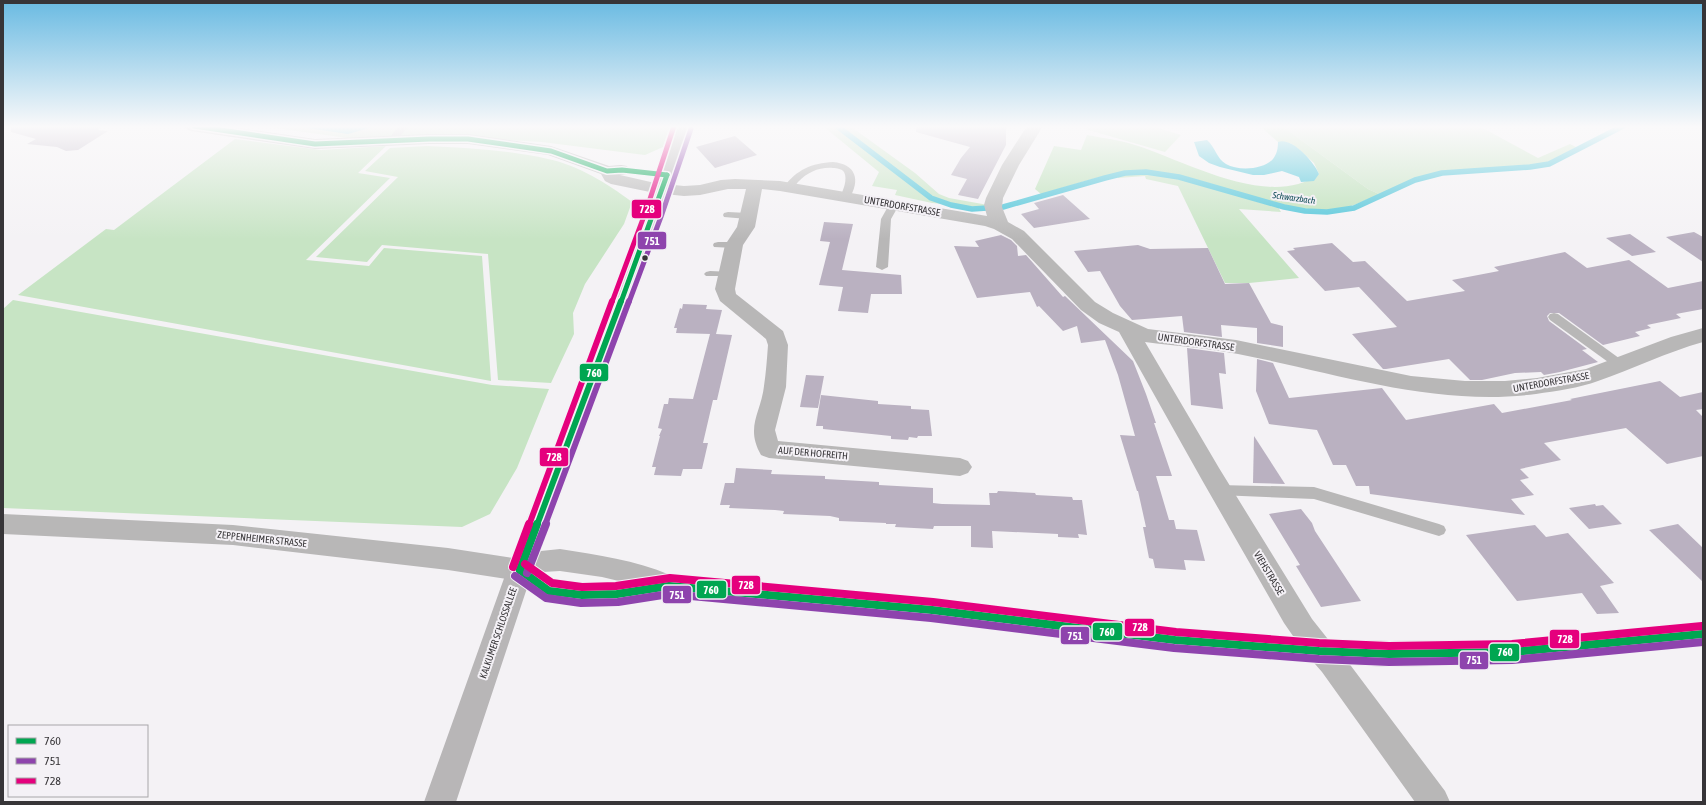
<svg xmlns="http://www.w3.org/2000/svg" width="1706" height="805" viewBox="0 0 1706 805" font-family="'Asap Condensed',sans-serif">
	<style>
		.green { fill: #c7e4c4 }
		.forest { fill: #bce0b8 }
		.water { fill: #4cc4d8 }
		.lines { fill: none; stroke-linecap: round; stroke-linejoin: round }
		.stream { stroke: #4cc4d8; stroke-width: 5.5 }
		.building { fill: #bab1c1 }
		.service { fill: #b8b7b7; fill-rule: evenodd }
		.minor { fill: #b8b7b7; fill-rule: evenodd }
		.tertiary { fill: #b8b7b7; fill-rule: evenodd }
		.secondary { fill: #b8b6b7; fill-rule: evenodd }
		.bus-1-far2-casing { stroke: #f4f1f6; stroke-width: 8 }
		.bus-1-far1-casing { stroke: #f4f1f6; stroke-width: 9 }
		.bus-1-casing { stroke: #f4f1f6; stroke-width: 10 }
		.bus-2-far2-casing { stroke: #f4f1f6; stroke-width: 8 }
		.bus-2-far1-casing { stroke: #f4f1f6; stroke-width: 9 }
		.bus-2-casing { stroke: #f4f1f6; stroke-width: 10 }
		.bus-3-far2-casing { stroke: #f4f1f6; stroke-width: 8 }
		.bus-3-far1-casing { stroke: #f4f1f6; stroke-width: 9 }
		.bus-3-casing { stroke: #f4f1f6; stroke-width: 10 }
		.bus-1-far2 { stroke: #00a651; stroke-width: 5 }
		.bus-1-far1 { stroke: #00a651; stroke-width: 6 }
		.bus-1 { stroke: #00a651; stroke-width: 8 }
		.bus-2-far2 { stroke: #8e44ad; stroke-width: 5 }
		.bus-2-far1 { stroke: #8e44ad; stroke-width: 6 }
		.bus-2 { stroke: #8e44ad; stroke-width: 8 }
		.bus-3-far2 { stroke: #e5007d; stroke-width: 5 }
		.bus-3-far1 { stroke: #e5007d; stroke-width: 6 }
		.bus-3 { stroke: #e5007d; stroke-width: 8 }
		.bus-dot { fill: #373538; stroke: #f4f1f6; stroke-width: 1.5 }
		.labels { text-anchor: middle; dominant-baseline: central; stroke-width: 4; stroke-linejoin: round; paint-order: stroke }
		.far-water-label { font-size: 9px; font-style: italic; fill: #0a4854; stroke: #f4f1f6 }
		.street-label { font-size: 10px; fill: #373538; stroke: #f4f1f6 }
		.line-badge { stroke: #f4f1f6; stroke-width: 1.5 }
		.badge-label { font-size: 11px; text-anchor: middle; font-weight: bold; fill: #fff }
	</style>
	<rect width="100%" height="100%" fill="#f4f2f5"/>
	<g class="green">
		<polygon points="261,126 670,126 663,147 645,155 542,142 427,135 362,140"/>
		<polygon points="823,126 850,126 915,173 939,194 949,198 988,205 988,208 932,203 895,195 897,190 872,186 879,172"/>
		<polygon points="1088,126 1152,126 1181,135 1165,152 1085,129"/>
		<polygon points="1282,126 1479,126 1538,158 1570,144 1576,147 1555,160 1544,164 1503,169 1451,171 1428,175 1379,194 1368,189"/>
		<polygon points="235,139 321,150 386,146 358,173 390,178 306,260 369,266 384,248 482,256 491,381 18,295 106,229 114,230"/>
		<path d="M427,146c40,2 82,4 121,13 30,6 60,25 84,43l-8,22 -39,60 -12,29 1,21 -23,49 -53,-3 -10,-126 -106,-9 -15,17 -51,-5 82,-80 -33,-6 25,-23z"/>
		<polygon points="1144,172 1186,179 1261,203 1278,207 1281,212 1239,209 1299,278 1249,283 1225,283 1178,186 1146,179 1145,176 1118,178 1117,175"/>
		<polygon points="13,300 492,385 549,389 517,468 490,514 462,527 3,508 3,309"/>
	</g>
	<path class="forest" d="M1260,126h22l86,63 11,5c-16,8 -31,14 -49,17 -12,1 -24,-1 -36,-3 -47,-8 -90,-32 -138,-36 -41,-4 -76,12 -115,22l-6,-5 19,-43 27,4 6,-15c16,3 33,5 48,10 51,16 134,65 184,29l-5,-11 -13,-12 -11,-8 -12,-1z"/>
	<g class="water">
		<polygon points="294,126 376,126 348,134"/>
		<path d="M1207,140c8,7 10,19 19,24 12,7 37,6 47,-5 4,-5 5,-11 5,-17 14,-5 36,20 41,32l-5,7 -13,1 -2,-5 -17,-6 -18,4h-11l-33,-8 -11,-4 -10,-7 -5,-14z"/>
	</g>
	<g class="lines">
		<polyline class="stream" points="837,126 931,198 951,205 972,209 1003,207 1105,178 1125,173 1146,172 1179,177 1284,207 1305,211 1327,212 1354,208 1415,180 1442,173 1530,167 1549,164 1623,126"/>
	</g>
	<g class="building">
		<polygon points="11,126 103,126 98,130 108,131 78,150 66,151 57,147 27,144 36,139 11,132"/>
		<polygon points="916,126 1006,126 1006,145 978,199 958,195 967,179 951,175 961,158 970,147 916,132"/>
		<polygon points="735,136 757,155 715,168 696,147"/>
		<polygon points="1063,195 1090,219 1034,228 1021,214 1039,209 1034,203"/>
		<polygon points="824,222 853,224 842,270 901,275 902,294 871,294 868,313 838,311 843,287 819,285 830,242 820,241"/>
		<polygon points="1694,232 1703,237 1703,262 1666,237"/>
		<polygon points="1630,234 1656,252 1632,256 1606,238"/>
		<polygon points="1001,235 1011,240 1017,246 1018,256 1026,255 1063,297 1065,296 1133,361 1146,394 1156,423 1154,423 1172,476 1156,476 1169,520 1174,520 1176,529 1197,530 1205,561 1184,560 1186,570 1155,568 1153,559 1149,558 1143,527 1146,527 1138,491 1137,491 1120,435 1135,436 1118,375 1105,340 1081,343 1077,326 1063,331 1039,306 1037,307 1030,292 977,298 954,246 979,247 975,241"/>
		<polygon points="1332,243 1353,262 1365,261 1407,301 1465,291 1452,280 1499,271 1494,267 1565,252 1587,268 1629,260 1668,288 1703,281 1703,309 1676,314 1681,318 1647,325 1651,328 1635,332 1640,336 1603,345 1559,313 1550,313 1547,316 1549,321 1587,349 1582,350 1598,362 1560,372 1544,375 1541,372 1515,373 1482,380 1470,380 1449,359 1386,369 1383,369 1352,334 1397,327 1359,287 1325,291 1287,251 1295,250 1293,248"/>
		<polygon points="1138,245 1150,249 1208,248 1225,284 1249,283 1271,323 1283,326 1283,347 1257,343 1257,328 1221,325 1222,337 1184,332 1182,316 1132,320 1120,306 1100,271 1088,272 1074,251"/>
		<polygon points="683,304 707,305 706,309 722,310 716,334 732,335 717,400 713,400 703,443 708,443 702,469 683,469 681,476 654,475 656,467 652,467 660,436 659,436 662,429 658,428 664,404 668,404 669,398 693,399 710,334 711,334 676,333 677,328 674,328 680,308 682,309"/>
		<polygon points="1187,348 1224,353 1226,374 1219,373 1223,409 1191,405"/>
		<polygon points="1257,359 1273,363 1289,398 1382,388 1406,420 1494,404 1502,413 1572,400 1570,399 1660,381 1680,397 1703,392 1703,409 1696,410 1703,417 1703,456 1667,464 1626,428 1544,443 1561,460 1520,469 1529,478 1520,480 1534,495 1511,499 1525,515 1370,494 1369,486 1356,486 1346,465 1333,465 1317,430 1269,424 1256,391"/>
		<polygon points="806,375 824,376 818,408 800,407"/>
		<polygon points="821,395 878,401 878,404 911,406 911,409 929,410 932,436 918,436 917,438 909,437 908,440 891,439 891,436 823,429 823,426 816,426"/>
		<polygon points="1254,436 1285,484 1253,483"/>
		<polygon points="736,468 772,470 771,474 825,476 825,479 879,482 879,485 933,488 933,503 942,504 990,505 989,493 997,493 998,491 1035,493 1036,495 1072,497 1073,500 1082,500 1087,535 1078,534 1079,538 1058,537 1058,534 992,531 993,548 971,547 971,526 934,526 933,529 895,527 896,524 886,524 886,523 839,521 839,518 830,516 783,514 784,511 775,510 729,508 730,505 720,505 725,483 734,483"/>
		<polygon points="1595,504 1596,506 1603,505 1622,524 1589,529 1569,508"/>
		<polygon points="1301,509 1312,523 1315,531 1361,601 1321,607 1296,566 1300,565 1269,514"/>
		<polygon points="1678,524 1703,548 1703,582 1649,530"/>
		<polygon points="1535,525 1546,537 1568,533 1614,583 1600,586 1619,613 1597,614 1582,593 1517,601 1466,535"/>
	</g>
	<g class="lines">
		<g class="service">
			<polygon points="399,126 409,126 400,136 396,143 390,143 388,141 393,133"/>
			<path d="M833,162c23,2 28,18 16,37l-4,1 -5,-3c3,-6 8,-18 4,-25 -2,-3 -7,-4 -11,-4 -14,-1 -25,4 -35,14 -3,3 -4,7 -9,8l-5,-3c12,-17 28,-24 49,-25z"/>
			<polygon points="894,202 899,205 891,219 888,267 882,270 876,267 881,219 890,203"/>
			<polygon points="728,212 748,213 753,216 748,219 724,217 723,215 724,213"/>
			<polygon points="718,242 734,242 739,245 734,248 714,247 713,245 714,243"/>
			<polygon points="710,271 732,272 734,274 732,276 706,276 704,274 706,272"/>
			<polygon points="1554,313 1558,314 1623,361 1625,364 1623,367 1619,368 1615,367 1550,320 1548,317 1550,314"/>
			<polygon points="1218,485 1314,487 1439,524 1444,526 1446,530 1444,534 1439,536 1314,499 1218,495 1213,494 1211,490 1213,486"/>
		</g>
		<g class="minor">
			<path d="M184,126h42l89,13 114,-5h39l83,12 58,20 12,-1 6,1 2,4 -2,4 -7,1 35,8 29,3 16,-1 21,-5 14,-1 45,2 207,35 -3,-11 2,-7 16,-33 25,-39h16l-24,39 -16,33 -1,9 6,15 16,9 71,71 18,11 35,16 88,11 175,36 54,5h40l32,-3 49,-9 85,-32 32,-9v14c-36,10 -70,27 -105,39 -19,7 -42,10 -62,13 -101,13 -200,-21 -298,-40 -31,-6 -62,-8 -93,-12l74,126 93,151 19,24 11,11 103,137 5,11h-35l-93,-130 -20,-23 -18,-26 -82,-143 -83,-148 -20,-9 -18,-13 -69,-71 -18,-10 -9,-3 -205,-35 -18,-2 -7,38 -12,18 -8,44 1,5 47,37 5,14 -2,42 -11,43 3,11 182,17 8,3 4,6 -4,6 -8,3 -191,-18 -8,-3c-16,-28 0,-42 3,-69 2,-14 3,-27 4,-41l-2,-6 -46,-38 -5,-12 10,-44 12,-18 9,-38h-18l-28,6 -16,1 -29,-3 -44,-9 -6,-3 -4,-7 -53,-19 -80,-11h-39l-114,5 -124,-18 -5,-2z"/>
			<polygon points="3,514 233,525 448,548 520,559 529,562 533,570 529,578 520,581 448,570 233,545 3,534"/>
		</g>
		<path class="tertiary" d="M560,549c38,6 75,11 110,26l262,23 243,30 144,11 70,2 123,-1 191,-18v24l-191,18 -123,3 -70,-4 -144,-11 -243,-30 -263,-25 -52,8 -35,1 -33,-4 -9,-3 -29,-21 -4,-8 4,-8 30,-11zM560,571l42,6 21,5 -41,2 -27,-4 -12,-8z"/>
		<polygon class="secondary" points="675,126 691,126 664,211 533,570 456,802 424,802 507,570 646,211"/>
		<defs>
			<g id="bus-1-far2">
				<polyline points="194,126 315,144 429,139 468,139 551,151 607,171 622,170 667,175"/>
				<polyline points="621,302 667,175"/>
			</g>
			<polyline id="bus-1-far1" points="537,525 621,301"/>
			<g id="bus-1">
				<polyline points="520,570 549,591 582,595 617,594 669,586 932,610 1175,640 1319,651 1389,654 1512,652 1703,634"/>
				<polyline points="520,570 537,524"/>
			</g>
			<polyline id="bus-2-far2" points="629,302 662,214 691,129"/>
			<polyline id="bus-2-far1" points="545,525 629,301"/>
			<g id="bus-2">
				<polyline points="527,573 546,524"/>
				<polyline points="515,576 546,598 581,603 618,602 669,594 931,618 1174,648 1319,659 1389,662 1512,660 1703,642"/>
			</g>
			<polyline id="bus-3-far2" points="612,302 647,208 674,126"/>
			<polyline id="bus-3-far1" points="529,525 612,301"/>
			<g id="bus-3">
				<polyline points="525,564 552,583 582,587 616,586 670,578 933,602 1176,632 1319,643 1389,646 1512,644 1702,626"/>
				<polyline points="513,567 529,524"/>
			</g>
		</defs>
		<use href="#bus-1-far2" class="bus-1-far2-casing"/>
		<use href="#bus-1-far1" class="bus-1-far1-casing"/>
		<use href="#bus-1" class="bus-1-casing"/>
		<use href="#bus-2-far2" class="bus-2-far2-casing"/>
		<use href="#bus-2-far1" class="bus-2-far1-casing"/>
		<use href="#bus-2" class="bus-2-casing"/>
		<use href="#bus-3-far2" class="bus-3-far2-casing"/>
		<use href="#bus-3-far1" class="bus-3-far1-casing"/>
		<use href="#bus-3" class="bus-3-casing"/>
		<use href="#bus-1-far2" class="bus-1-far2"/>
		<use href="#bus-1-far1" class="bus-1-far1"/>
		<use href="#bus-1" class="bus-1"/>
		<use href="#bus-2-far2" class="bus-2-far2"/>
		<use href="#bus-2-far1" class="bus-2-far1"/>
		<use href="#bus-2" class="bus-2"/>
		<use href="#bus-3-far2" class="bus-3-far2"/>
		<use href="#bus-3-far1" class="bus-3-far1"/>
		<use href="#bus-3" class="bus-3"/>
	</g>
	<linearGradient id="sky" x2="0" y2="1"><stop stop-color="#69bae2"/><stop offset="0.53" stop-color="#faf9fa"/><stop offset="1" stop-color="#faf9fa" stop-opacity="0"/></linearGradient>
	<rect width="1706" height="239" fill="url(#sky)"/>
	<circle class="bus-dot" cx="645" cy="258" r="3.5"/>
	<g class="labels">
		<g class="far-water-label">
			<text transform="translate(1294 198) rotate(8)">Schwarzbach</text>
		</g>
		<g class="street-label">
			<text transform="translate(902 206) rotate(10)">UNTERDORFSTRASSE</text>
			<text transform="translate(1196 342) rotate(8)">UNTERDORFSTRASSE</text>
			<text transform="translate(1551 382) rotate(-10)">UNTERDORFSTRASSE</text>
			<text transform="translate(813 453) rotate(5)">AUF DER HOFREITH</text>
			<text transform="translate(262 539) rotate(6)">ZEPPENHEIMER STRASSE</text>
			<text transform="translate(1269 573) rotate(59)">VIEHSTRASSE</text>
			<text transform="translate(498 633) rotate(-71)">KALKUMER SCHLOSSALLEE</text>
		</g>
	</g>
	<g class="line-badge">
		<rect x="631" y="199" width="31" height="20" rx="4" fill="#e5007d"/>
		<rect x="637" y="231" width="30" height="19" rx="4" fill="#8e44ad"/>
		<rect x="579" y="363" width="30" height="19" rx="4" fill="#00a651"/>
		<rect x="539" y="447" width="30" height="20" rx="4" fill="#e5007d"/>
		<rect x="731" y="575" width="30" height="20" rx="4" fill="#e5007d"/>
		<rect x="696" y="580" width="31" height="19" rx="4" fill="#00a651"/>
		<rect x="662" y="585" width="30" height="19" rx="4" fill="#8e44ad"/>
		<rect x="1124" y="618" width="31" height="19" rx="4" fill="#e5007d"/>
		<rect x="1092" y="622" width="31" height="19" rx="4" fill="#00a651"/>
		<rect x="1060" y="626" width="30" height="19" rx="4" fill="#8e44ad"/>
		<rect x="1549" y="629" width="31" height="20" rx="4" fill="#e5007d"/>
		<rect x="1489" y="643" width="31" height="19" rx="4" fill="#00a651"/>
		<rect x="1459" y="651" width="30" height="19" rx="4" fill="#8e44ad"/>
	</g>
	<g class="badge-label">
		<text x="647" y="213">728</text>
		<text x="652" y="245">751</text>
		<text x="594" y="377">760</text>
		<text x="554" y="461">728</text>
		<text x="746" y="589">728</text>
		<text x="711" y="594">760</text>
		<text x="677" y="599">751</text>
		<text x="1140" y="631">728</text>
		<text x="1107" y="636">760</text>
		<text x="1075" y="640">751</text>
		<text x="1565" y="643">728</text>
		<text x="1505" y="656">760</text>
		<text x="1474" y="664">751</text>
	</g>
	<rect width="1706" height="805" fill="none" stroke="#373538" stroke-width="8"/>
	<rect x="8" y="725" width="140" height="72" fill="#f4f1f6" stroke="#a8a6aa"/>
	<rect x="16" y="738" width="20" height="6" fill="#00a651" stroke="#a8a6aa"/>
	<text x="44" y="745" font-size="12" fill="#373538">760</text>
	<rect x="16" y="758" width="20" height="6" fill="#8e44ad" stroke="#a8a6aa"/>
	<text x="44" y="765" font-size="12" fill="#373538">751</text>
	<rect x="16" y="778" width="20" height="6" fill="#e5007d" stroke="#a8a6aa"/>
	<text x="44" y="785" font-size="12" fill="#373538">728</text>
</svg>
